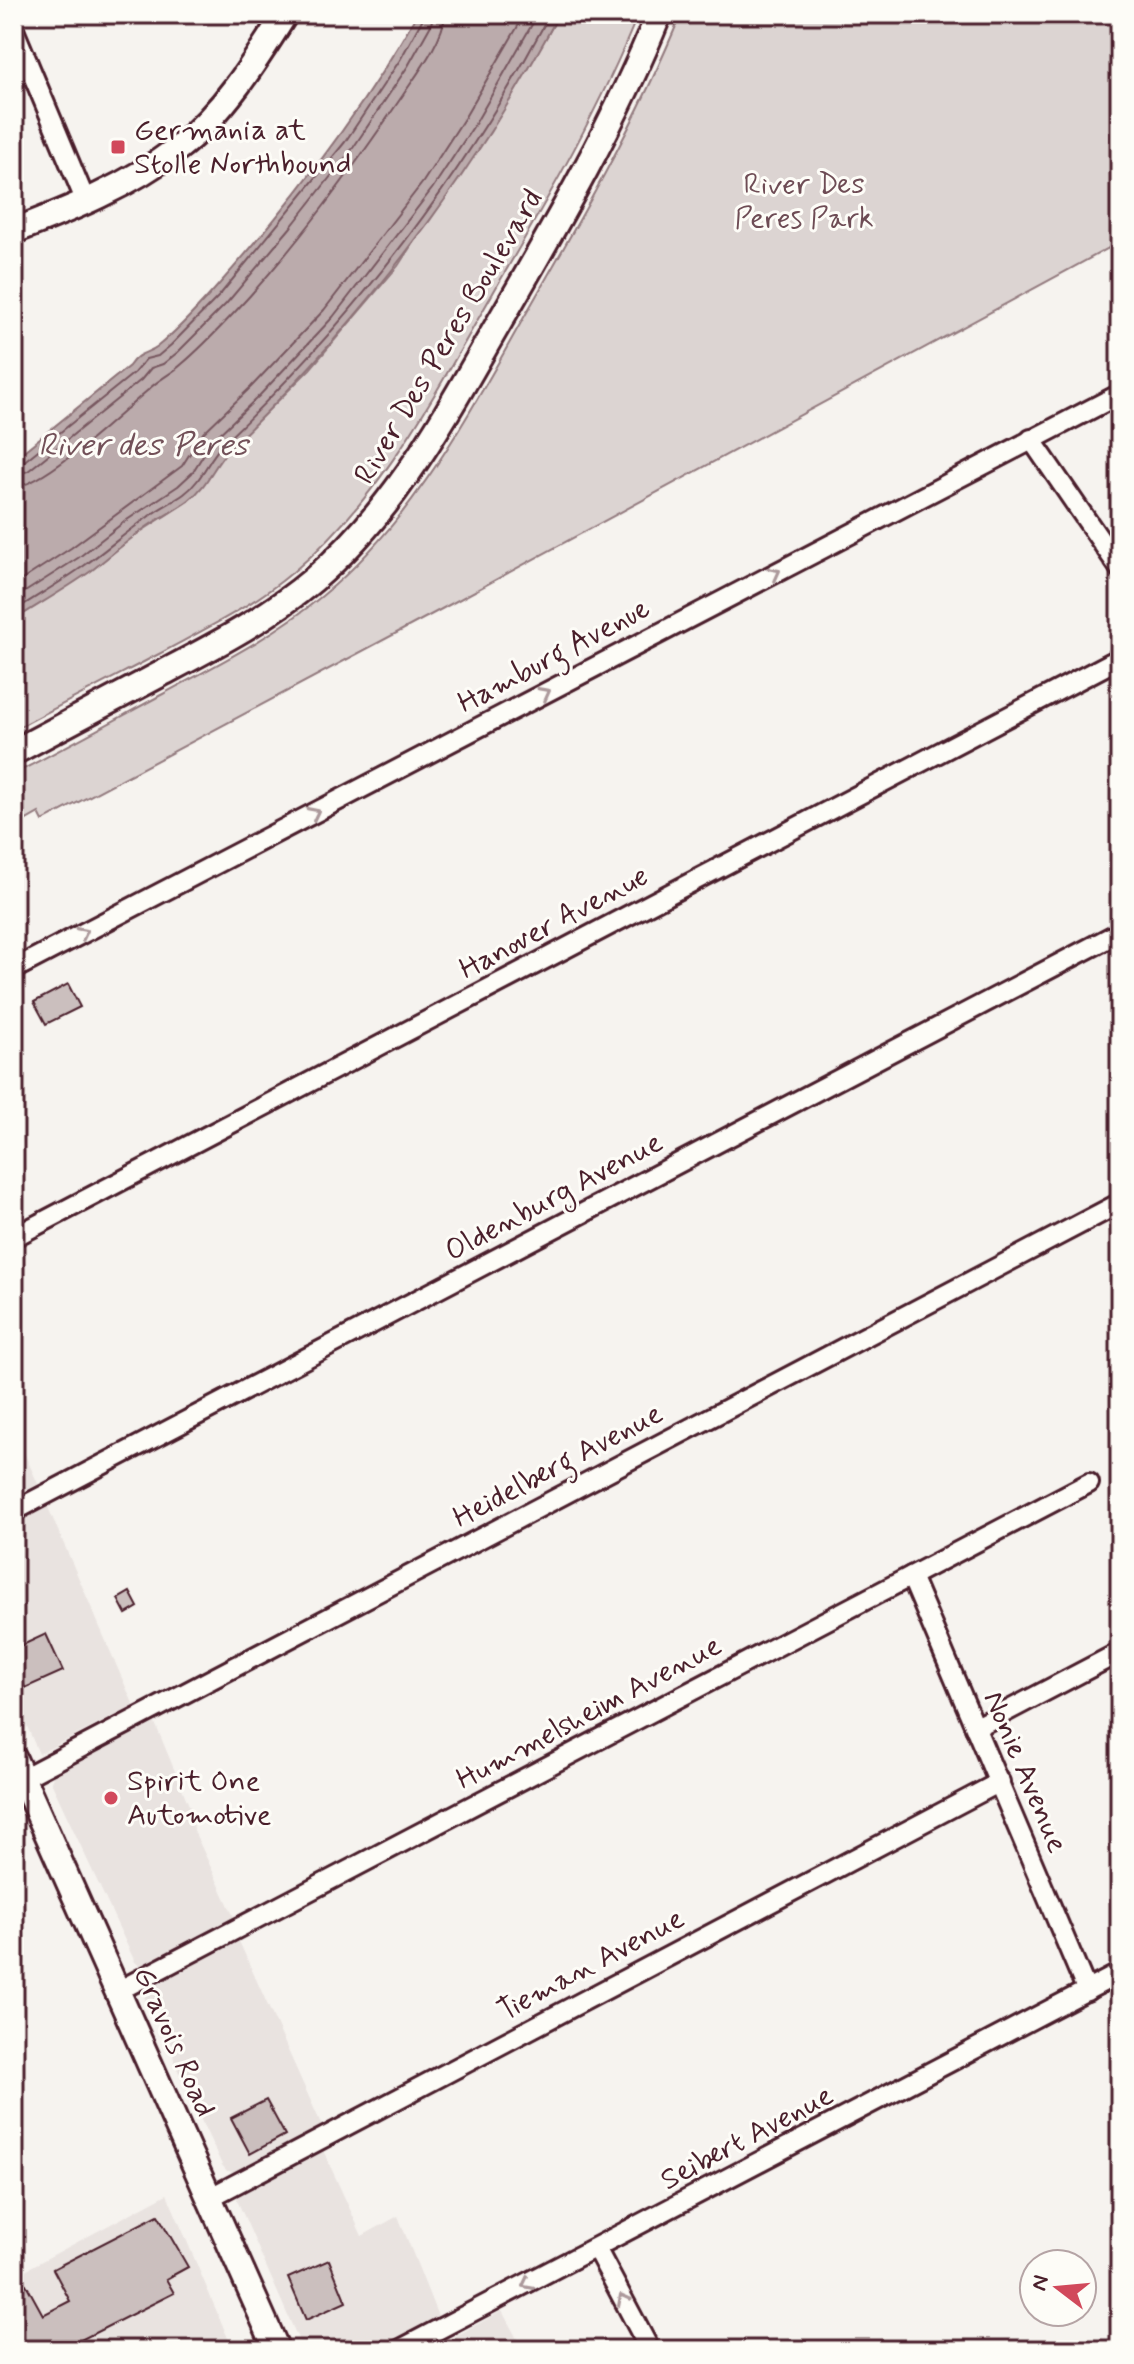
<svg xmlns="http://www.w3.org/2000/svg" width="1134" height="2364" viewBox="0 0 1134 2364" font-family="Mynerve,sans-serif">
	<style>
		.built { fill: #e9e3e0 }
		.green { fill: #dcd4d2; stroke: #937a7e; stroke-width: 2 }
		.water { fill: #bbabac; stroke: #8e7378; stroke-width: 2 }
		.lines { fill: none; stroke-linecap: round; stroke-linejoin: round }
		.shore { stroke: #77575f; stroke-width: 2 }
		.building { fill: #cbbfbe; stroke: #4a1f2b; stroke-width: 2 }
		.minor-casing { stroke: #4a1f2b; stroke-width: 24 }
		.major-casing { stroke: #4a1f2b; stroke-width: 30 }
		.minor { stroke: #fdfcf7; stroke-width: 18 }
		.major { stroke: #fdfcf7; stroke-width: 24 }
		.oneway { stroke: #ac999b }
		.poi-dot { fill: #d1495b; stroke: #fdfcf7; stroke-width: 3 }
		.labels { text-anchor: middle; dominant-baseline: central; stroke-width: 6; stroke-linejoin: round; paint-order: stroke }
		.poi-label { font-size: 30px; fill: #4a1f2b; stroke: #fdfcf7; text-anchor: start }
		.park-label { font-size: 30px; fill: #6e4c55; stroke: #fdfcf7 }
		.street-label { font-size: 30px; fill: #4a1f2b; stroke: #fdfcf7 }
		.water-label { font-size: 32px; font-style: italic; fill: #725058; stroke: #fdfcf7 }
	</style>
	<rect width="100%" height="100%" fill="#f6f3ef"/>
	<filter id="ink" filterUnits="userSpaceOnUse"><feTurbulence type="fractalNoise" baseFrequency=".0125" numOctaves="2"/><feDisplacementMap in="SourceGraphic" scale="16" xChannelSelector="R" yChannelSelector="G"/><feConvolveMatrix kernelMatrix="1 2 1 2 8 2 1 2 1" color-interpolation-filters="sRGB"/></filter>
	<g filter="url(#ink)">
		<g class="built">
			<polygon points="14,1430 38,1484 14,1497"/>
			<polygon points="47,1505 134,1706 39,1754 14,1696 14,1523"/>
			<polygon points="155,1723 193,1815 194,1831 234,1917 141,1967 135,1962 51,1782 54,1774"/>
			<polygon points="238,1939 322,2126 235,2172 227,2171 222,2165 174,2062 173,2049 157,2012 147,2003 143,1994 146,1987"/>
			<polygon points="322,2148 362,2236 398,2216 439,2319 369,2350 303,2350 237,2200 238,2192"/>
			<polygon points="167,2194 233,2350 14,2350 14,2276"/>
			<polygon points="502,2311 523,2350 430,2350"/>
		</g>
		<g class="green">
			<path d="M559,14h79c-39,97 -93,189 -145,279 -58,100 -110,204 -200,279 -40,34 -88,57 -134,82 -48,25 -97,50 -145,76v-110l75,-48 45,-36 54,-35 37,-48 85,-84 88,-103 149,-230z"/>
			<path d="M681,14h439v228l-684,370 -393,209 -4,-8 -25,14v-53c50,-26 99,-53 149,-80 55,-30 111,-58 159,-98 90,-74 144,-177 201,-277 57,-99 114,-198 158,-305z"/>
		</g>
		<path class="water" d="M417,14h142c-87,164 -195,306 -329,434 -16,16 -22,38 -41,52 -13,10 -28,17 -41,26 -20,14 -38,30 -57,45 -25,18 -52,33 -77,49v-161l115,-93c10,-15 17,-11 29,-20 20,-16 39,-37 56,-56 76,-85 147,-177 203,-276z"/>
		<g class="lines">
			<g class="shore">
				<polyline points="14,465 22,463 134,373 146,359 158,356 171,345 219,296 345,142 400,60 422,20 423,14"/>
				<polyline points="14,475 28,471 141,380 151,368 163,364 178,352 226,304 291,227 353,148 408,66 431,25 433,14"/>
				<path d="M14,487c31,-1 108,-75 134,-97 11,-11 22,-15 34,-26 18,-15 36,-34 52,-51 63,-67 118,-143 169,-218 14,-21 41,-56 42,-81"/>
				<polyline points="14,585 71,548 182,466 203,433 251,387 324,310 423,182 465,117 525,14"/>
				<polyline points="14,599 78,558 124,522 178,486 192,473 212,441 259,396 333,317 432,189 475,124 538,14"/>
				<path d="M14,611c24,-16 49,-30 71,-46 22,-16 42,-33 63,-48 11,-9 25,-15 36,-23 19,-14 24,-36 41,-52 131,-125 240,-267 325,-428"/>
			</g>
		</g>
		<g class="building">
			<polygon points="68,984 80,1007 46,1024 34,1002"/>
			<polygon points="130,1592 138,1607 126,1614 118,1599"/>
			<polygon points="46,1634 63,1671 25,1688 14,1664 14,1649"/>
			<polygon points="266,2100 285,2135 250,2154 231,2118"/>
			<polygon points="158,2215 188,2267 166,2279 174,2293 61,2350 14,2350 14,2290 26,2284 43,2315 70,2301 53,2269"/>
			<polygon points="329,2260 346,2302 306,2320 288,2278"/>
		</g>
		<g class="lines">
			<defs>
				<g id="minor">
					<polyline points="14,30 86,202"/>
					<polyline points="1031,439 1120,569"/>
					<polyline points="14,969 1120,394"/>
					<polyline points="14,1237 1120,658"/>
					<polyline points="14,1511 1120,932"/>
					<polyline points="911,1576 1087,1991"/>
					<polyline points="975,1728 1120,1652"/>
					<polyline points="23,1778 1120,1203"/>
					<polyline points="116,1992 1089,1483"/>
					<polyline points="209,2198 1000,1782"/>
					<polyline points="596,2248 650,2350"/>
					<polyline points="399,2350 1120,1973"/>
				</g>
				<g id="major">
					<path d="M14,231c57,-22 115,-45 164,-83 45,-35 77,-86 107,-134"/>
					<path d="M14,752c48,-26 97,-51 145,-77 53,-28 108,-56 154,-95 84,-71 133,-166 187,-259 58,-100 116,-200 159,-307"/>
					<polyline points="14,1759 277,2350"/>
				</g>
			</defs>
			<use href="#minor" class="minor-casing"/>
			<use href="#major" class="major-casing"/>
			<use href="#minor" class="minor"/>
			<use href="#major" class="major"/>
		</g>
		<defs><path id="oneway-chevron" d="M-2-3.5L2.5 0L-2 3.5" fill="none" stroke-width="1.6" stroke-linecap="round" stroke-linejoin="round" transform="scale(2)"/></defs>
		<g class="oneway">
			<use href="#oneway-chevron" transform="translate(775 573) rotate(-28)"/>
			<use href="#oneway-chevron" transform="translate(545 693) rotate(-28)"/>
			<use href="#oneway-chevron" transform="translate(314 813) rotate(-27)"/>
			<use href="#oneway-chevron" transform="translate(83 933) rotate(-27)"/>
			<use href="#oneway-chevron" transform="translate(527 2284) rotate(153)"/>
			<use href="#oneway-chevron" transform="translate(623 2299) rotate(-118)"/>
		</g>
	</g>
	<g class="poi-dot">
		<rect x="110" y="139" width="16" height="16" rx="4"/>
		<circle cx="111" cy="1798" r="8"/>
	</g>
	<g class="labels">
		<g class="poi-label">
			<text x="134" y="130">Germania at<tspan x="134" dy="34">Stolle Northbound</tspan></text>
			<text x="127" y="1781">Spirit One<tspan x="127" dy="34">Automotive</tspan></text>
		</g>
		<g class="park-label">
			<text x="804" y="184">River Des<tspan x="804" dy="34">Peres Park</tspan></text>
		</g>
		<g class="street-label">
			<text transform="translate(449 337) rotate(-59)">River Des Peres Boulevard</text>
			<text transform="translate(554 656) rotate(-28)">Hamburg Avenue</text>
			<text transform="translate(554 923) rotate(-28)">Hanover Avenue</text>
			<text transform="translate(554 1197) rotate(-28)">Oldenburg Avenue</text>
			<text transform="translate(558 1466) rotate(-28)">Heidelberg Avenue</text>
			<text transform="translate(589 1713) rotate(-28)">Hummelsheim Avenue</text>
			<text transform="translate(1025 1772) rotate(67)">Nonie Avenue</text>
			<text transform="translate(591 1965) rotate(-28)">Tieman Avenue</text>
			<text transform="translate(174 2042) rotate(66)">Gravois Road</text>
			<text transform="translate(747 2138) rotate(-28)">Seibert Avenue</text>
		</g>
		<g class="water-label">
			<text x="143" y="446">River des Peres</text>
		</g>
	</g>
	<rect width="1134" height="2364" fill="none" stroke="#fdfcf7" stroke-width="48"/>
	<rect x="24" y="24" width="1086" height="2316" fill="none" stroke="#4a1f2b" stroke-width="3" filter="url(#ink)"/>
	<g transform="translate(1058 2288) rotate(286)"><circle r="38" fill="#fdfcf7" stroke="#b5a4a5" stroke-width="2"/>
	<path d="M0-6L14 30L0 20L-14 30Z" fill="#d1495b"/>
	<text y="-12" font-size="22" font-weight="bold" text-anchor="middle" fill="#4a1f2b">N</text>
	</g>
</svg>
